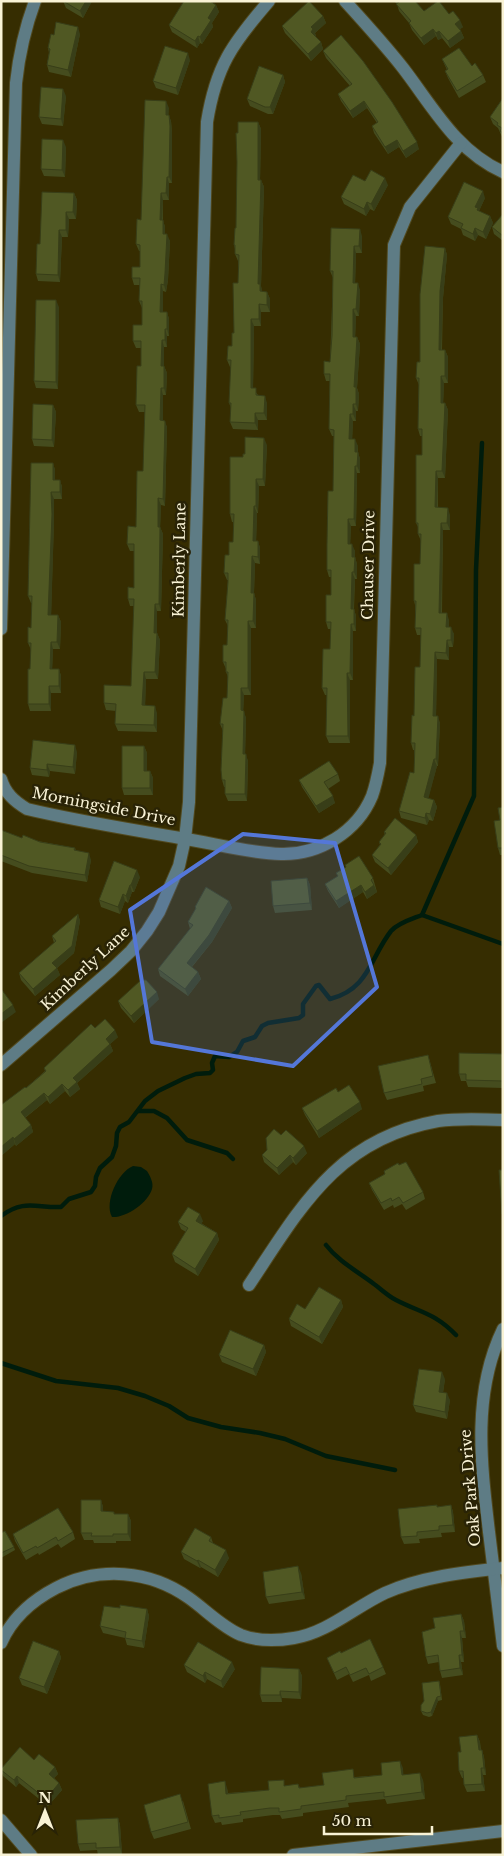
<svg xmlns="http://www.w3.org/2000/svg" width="504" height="1856" viewBox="0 0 504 1856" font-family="'Libre Baskerville',serif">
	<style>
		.water { fill: #001c0c }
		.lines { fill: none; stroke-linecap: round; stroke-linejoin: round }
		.stream { stroke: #001c0c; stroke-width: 4.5 }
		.minor-casing { stroke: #51491f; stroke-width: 14 }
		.minor { stroke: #5e7c85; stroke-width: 12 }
		.wall { fill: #454c1e }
		.shaded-wall { fill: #383e18 }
		.building { fill: #505823; stroke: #383e18 }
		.marked { fill: #5477d8; fill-opacity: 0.2; stroke: #5477d8; stroke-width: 4; stroke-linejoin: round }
		.labels { text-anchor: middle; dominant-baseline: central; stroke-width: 5; stroke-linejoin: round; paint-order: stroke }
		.street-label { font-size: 15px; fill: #f9f3d6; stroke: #292306 }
	</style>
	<rect width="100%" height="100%" fill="#362d01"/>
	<path class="water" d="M133,1166l8,1 6,4c3,5 7,12 5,18 -4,14 -26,29 -40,28 -8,-15 6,-45 21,-51z"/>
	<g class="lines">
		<g class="stream">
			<polyline points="422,915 503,944"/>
			<polyline points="138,1111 154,1111 167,1118 187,1140 227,1153 233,1159"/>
			<path d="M1,1216c23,-17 35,-8 60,-9l8,-8 22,-7 4,-6 1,-9 4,-9 12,-11 4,-11 1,-13 3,-6 9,-5 16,-21 13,-10 27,-13 11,-4 14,-1 3,-3 -1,-7 3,-7 14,1 8,-5 6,-11 12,-4 7,-11 6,-3 31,-5 4,-3v-11l13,-18 3,-1 11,14c39,-10 40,-41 61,-68 7,-8 21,-12 31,-16l52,-119 2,-226 6,-127"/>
			<path d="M326,1245c13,17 31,26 48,39 7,5 14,12 22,16 25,13 39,13 60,35"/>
			<polyline points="1,1363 56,1381 118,1388 145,1396 169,1406 188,1418 221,1427 260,1433 285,1439 326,1456 395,1470"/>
		</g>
		<defs>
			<g id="minor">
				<path d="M345,1c20,22 40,44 58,67 30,39 53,83 100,104"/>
				<path d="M1,629l15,-546c3,-28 9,-55 19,-82"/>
				<path d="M1,779c4,14 13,22 26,30 50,12 102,20 153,29 33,5 67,15 101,16 38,1 76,-22 91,-58 4,-11 6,-22 8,-33l14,-518 16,-38 51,-64"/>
				<path d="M1,1065l110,-95 20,-19 16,-20 12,-19 20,-46 6,-27 4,-37 18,-680c9,-56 25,-78 62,-121"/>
				<path d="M249,1285c52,-78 88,-146 189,-164 21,-3 43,-2 65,-1"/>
				<path d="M503,1329c-31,64 -22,135 -14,203 5,38 9,76 14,114"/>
				<path d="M1,1643c11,-25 32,-43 55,-55 43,-22 94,-18 133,10 17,12 33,29 52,37 16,6 36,6 53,3 33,-5 61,-31 91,-45 36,-16 79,-21 118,-25"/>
				<polyline points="1,1820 31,1855"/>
				<polyline points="293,1855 503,1831"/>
			</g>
		</defs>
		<use href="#minor" class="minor-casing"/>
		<use href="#minor" class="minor"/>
	</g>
	<g class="wall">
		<polygon points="63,1 92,1 83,18 66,8"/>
		<polygon points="394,1 415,1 424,11 449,14 463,27 460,29 464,38 450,48 442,38 438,40 436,36 424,45 412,30 409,23 399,11 397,4"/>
		<polygon points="187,2 216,5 219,12 212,23 213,27 202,44 200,43 197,48 172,32 169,25"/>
		<polygon points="323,16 326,23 315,33 316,37 321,42 323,49 311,61 285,33 282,26"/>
		<polygon points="80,34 71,77 49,72 47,65 49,53 48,48 54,35"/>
		<polygon points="323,51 419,149 406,158 399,147 388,154 374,133 372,126 377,123 367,108 353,118 341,101 338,94 350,86 326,58"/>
		<polygon points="442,59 472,66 483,75 486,82 459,98 448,78 445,71 447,70"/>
		<polygon points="190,60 178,95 156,88 153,81"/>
		<polygon points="283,75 285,82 273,114 268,114 250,106 247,99"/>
		<polygon points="66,96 63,126 42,124 39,117"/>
		<polygon points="503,98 503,139 498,128 493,124 490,117"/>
		<polygon points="169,108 168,115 171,121 172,133 172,183 169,183 169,200 163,200 163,220 165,227 165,234 170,241 168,280 166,292 163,291 163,312 167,312 169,319 169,336 167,336 167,347 164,347 164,366 167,373 166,395 163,395 163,420 167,427 165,506 161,505 160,527 163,534 161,611 157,611 157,633 160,640 158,679 146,679 145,705 157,713 157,732 118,731 115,724 116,711 106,710 104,703 131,686 134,606 130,606 128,599 134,588 134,551 130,551 127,544 136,527 143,471 145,412 139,412 136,405 141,366 141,348 136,348 133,341 142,325 142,308 139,301 140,285 134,285 132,278 140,267 140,251 139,251 136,244 141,220"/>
		<polygon points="258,122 261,129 260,180 261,180 264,187 261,286 262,292 267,292 270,299 270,312 261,312 261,326 254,326 253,388 258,395 267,403 267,420 258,420 258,430 233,429 230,422 231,408 229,403 231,367 230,367 227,360 232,346 234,333 238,283 238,261 235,254 235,249 234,245 236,228 238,133"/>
		<polygon points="66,147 65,177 44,176 41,169"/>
		<polygon points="365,181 388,185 374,211 370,209 366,216 344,204 341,197"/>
		<polygon points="74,193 77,200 76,219 69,219 68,237 62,237 60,282 38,281 36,274 40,244"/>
		<polygon points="485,198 479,211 490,216 493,223 486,239 478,235 475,241 463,235 461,229 451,224 448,217"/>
		<polygon points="503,214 503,241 494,234 492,227"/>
		<polygon points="362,236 362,253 356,253 355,283 360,290 359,316 356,316 355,337 357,337 360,344 357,388 359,394 358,411 356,411 356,421 353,421 352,439 358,446 358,452 360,459 360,473 357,473 356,526 351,526 350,544 355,551 355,557 357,564 357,579 355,579 354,609 356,616 356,631 353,631 353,680 350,680 350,743 329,743 326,736 327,695 325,695 322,688 330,649 331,629 328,629 326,622 331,595 331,577 329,577 327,570 333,491 334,436 332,436 329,429 330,381 326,381 324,374 330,362 333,278 330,271"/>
		<polygon points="445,248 447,255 443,298 442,350 445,350 448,357 448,383 444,383 443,403 445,403 448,410 445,478 438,478 438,507 450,515 450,530 443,530 442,613 449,620 449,627 454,634 453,647 449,647 449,660 437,659 436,716 440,723 438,766 437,766 428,798 434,800 437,807 433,821 429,820 427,825 401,818 399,811 414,773 414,750 413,750 411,743 420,667 421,635 417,635 415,628 415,605 414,601 420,564 421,541 418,534 418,527 416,523 422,455 422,436 420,436 418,429 419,385 416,378"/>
		<polygon points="59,307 58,389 36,388 34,381"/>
		<polygon points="53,405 56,412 54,447 34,446 32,439"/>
		<polygon points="267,445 265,486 259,486 258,513 257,513 256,541 258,541 260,548 260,564 255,563 254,593 256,600 256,628 251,628 251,695 244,695 243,711 246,718 245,754 248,761 247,801 228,801 225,794 225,787 224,787 222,780 223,731 220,724 227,698 228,677 226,672 226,669 223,662 227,645 228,626 225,620 228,580 227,580 224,573 233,542 233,522 232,522 230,514 245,454"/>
		<polygon points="53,463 55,470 55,480 60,480 62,487 62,499 54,499 54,521 51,615 58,615 61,622 60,649 53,649 52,669 59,669 61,676 61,693 51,693 51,711 30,711 28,704 31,650 28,643 31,628 32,603 31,603 28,596"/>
		<polygon points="144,746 147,753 147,771 150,771 153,778 153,795 124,795 122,788"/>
		<polygon points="77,752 75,774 50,771 49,777 32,775 30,768"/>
		<polygon points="338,774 340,781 328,789 335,803 319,813 302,787 299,780"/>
		<polygon points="503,807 503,855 500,855 498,848 500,820"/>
		<polygon points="1,830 22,838 75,848 76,851 91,860 87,882 32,873 1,861"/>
		<polygon points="384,832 416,835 418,842 391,875 375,862 372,855 380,845 379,842 385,835"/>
		<polygon points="336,873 373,878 377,892 367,899 363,892 339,908 328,891 325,884 338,876"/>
		<polygon points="140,877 134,892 132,892 128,903 125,901 120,914 101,907 99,900"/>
		<polygon points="307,878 310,885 312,910 275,913 273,906"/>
		<polygon points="229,901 232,908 212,942 192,967 198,972 201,979 188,996 160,976 158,969 190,929 188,922 195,910 195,907"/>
		<polygon points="78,914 80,921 74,953 57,968 60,975 35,996 21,980 19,973 54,943 52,936"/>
		<polygon points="159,999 134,1023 121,1008 118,1001"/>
		<polygon points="95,1028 118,1037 110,1044 113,1051 77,1083 80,1089 70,1097 65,1091 50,1104 47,1100 25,1118 31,1125 33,1132 16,1146 15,1144 1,1156 26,1088 45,1071 44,1068"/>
		<polygon points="503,1054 503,1088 468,1087 466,1081 461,1081 459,1074"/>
		<polygon points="428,1055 436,1083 423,1086 424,1091 387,1100 384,1093"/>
		<polygon points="338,1092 362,1109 319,1138 305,1115 302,1108"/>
		<polygon points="281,1135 307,1153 296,1165 293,1162 279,1175 264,1162 262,1155"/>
		<polygon points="384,1171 423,1192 425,1199 406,1210 402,1204 394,1208 393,1205 384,1210 372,1190 369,1183 385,1174"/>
		<polygon points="203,1221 201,1223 217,1233 219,1240 198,1276 175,1262 172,1254 186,1232 181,1229 178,1222"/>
		<polygon points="341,1300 343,1307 322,1344 291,1326 289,1319 305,1309"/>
		<polygon points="264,1345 266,1352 256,1376 222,1362 219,1355"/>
		<polygon points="445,1379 443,1393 450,1400 447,1419 416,1412 413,1405"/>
		<polygon points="101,1500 103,1507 103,1511 115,1514 128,1514 131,1521 131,1541 116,1541 116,1543 94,1543 93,1540 84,1540 81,1533"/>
		<polygon points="451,1505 453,1512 455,1532 441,1533 442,1537 419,1539 420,1543 404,1544 401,1537 438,1507"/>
		<polygon points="73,1532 75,1539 61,1548 58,1544 39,1555 38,1553 26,1560 15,1541 13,1534"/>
		<polygon points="1,1533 14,1547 15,1550 1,1558"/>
		<polygon points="211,1537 213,1543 229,1558 218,1577 201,1567 200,1568 184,1559 181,1552"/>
		<polygon points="301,1573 305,1599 269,1604 266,1597"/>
		<polygon points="147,1609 149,1616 144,1648 127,1645 125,1638 103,1633 100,1626"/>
		<polygon points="461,1614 464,1621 466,1638 462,1638 464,1662 461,1662 463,1675 442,1678 440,1671 439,1662 428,1664 426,1657 435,1628"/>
		<polygon points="59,1651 61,1658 47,1694 22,1685 19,1678"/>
		<polygon points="341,1653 383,1667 386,1674 371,1681 369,1675 353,1682 349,1674 337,1680 327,1658"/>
		<polygon points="184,1665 235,1669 223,1688 207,1679 205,1683 187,1672"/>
		<polygon points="299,1669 302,1676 301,1699 282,1698 282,1702 262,1702 260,1695"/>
		<polygon points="439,1681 440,1684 442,1700 438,1701 432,1716 429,1717 423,1715 421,1711"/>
		<polygon points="477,1735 480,1742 481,1750 482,1750 484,1757 486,1775 483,1775 485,1791 467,1792 464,1785 464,1778 462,1778 459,1771 461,1752"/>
		<polygon points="34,1760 55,1767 58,1774 54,1778 59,1783 62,1790 48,1806 19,1783 16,1787 3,1776 1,1771 1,1769"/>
		<polygon points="403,1768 403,1775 423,1780 425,1799 387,1804 385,1799 348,1803 349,1807 303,1813 303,1816 282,1819 280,1815 273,1815 243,1819 243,1822 222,1825 221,1822 215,1823 212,1816 227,1788 228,1793 269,1790 286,1786 298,1784 300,1788 324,1785 355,1777 382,1775"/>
		<polygon points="183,1801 191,1829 154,1839 151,1832"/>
		<polygon points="118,1818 120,1825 122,1854 98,1855 97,1850 80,1851 78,1844"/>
	</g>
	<g class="shaded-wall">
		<polygon points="86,1 92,1 83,18 80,11"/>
		<polygon points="216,5 219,12 212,23 213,27 202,44 200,37 208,18"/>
		<polygon points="323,16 326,23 315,33 316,36 314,39 311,32 311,27"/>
		<polygon points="460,20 463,27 458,31 455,24"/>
		<polygon points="78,27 80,34 71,77 68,70"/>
		<polygon points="433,29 436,36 424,45 421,38"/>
		<polygon points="439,31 442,38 438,40 436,33"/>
		<polygon points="461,31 464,38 450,48 448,41"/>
		<polygon points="198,36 200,43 197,48 195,41"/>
		<polygon points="321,42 323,49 311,61 308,54"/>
		<polygon points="188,53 190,60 178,95 176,88"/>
		<polygon points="283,75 285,82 273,114 270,107"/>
		<polygon points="63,89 66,96 63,126 61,119"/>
		<polygon points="166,101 169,108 168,121 166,115"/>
		<polygon points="364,101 367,108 353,118 350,111"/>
		<polygon points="169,115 171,121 172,133 172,183 169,177"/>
		<polygon points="258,122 261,129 260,187 258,180"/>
		<polygon points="63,140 66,147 65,177 62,170"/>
		<polygon points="397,140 399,147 388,154 385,147"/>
		<polygon points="417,142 419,149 406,158 403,151"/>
		<polygon points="167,177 169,183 169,200 166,193"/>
		<polygon points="385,178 388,185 374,211 371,204"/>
		<polygon points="261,180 264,187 261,286 262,291 262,298 258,284"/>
		<polygon points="483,191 485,198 479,211 481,215 480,217 475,207"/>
		<polygon points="74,193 77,200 76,219 73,212"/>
		<polygon points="161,193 163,200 162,227 160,220"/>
		<polygon points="367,202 370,209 366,216 364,209"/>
		<polygon points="66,212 69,219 68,237 66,230"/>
		<polygon points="490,216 493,223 486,239 483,232"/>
		<polygon points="163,220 165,227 165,241 163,234"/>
		<polygon points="475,228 478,235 475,241 473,234"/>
		<polygon points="360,229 362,236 362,253 359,246"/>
		<polygon points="59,230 62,237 60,282 58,275"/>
		<polygon points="167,234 170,241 168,280 166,292 164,285"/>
		<polygon points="354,246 356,253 355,290 353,283"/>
		<polygon points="445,248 447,255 443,298 441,357 439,350 440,291"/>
		<polygon points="358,283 360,290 359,316 356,309"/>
		<polygon points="161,284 163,291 163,319 160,312"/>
		<polygon points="267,292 270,299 270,312 267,305"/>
		<polygon points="56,300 59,307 58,389 56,382"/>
		<polygon points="259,304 261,312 261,326 259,319"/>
		<polygon points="353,309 356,316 355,344 353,337"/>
		<polygon points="167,312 169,319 169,336 167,329"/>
		<polygon points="251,319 254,326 253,395 251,388"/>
		<polygon points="165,329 167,336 167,347 165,340"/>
		<polygon points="357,337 360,344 357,388 359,394 358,411 356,404 354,387"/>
		<polygon points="162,340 164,347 164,373 161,366"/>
		<polygon points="445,350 448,357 448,383 445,376"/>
		<polygon points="164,366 167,373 166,395 164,388"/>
		<polygon points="441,376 444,383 443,410 441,403"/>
		<polygon points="161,388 163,395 163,427 160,420"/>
		<polygon points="265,396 267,403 267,420 264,413"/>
		<polygon points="445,403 448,410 445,478 442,471"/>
		<polygon points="353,404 356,411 356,421 353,414"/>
		<polygon points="53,405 56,412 54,447 52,440"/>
		<polygon points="255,413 258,420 258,430 255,423"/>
		<polygon points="350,414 353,421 352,446 349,439"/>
		<polygon points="165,421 167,427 165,506 163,499"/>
		<polygon points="264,438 267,445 265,486 263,479"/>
		<polygon points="355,439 358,446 357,459 355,452"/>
		<polygon points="358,452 360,459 360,473 357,466"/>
		<polygon points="53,463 55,470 55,487 53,480"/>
		<polygon points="355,466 357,473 356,526 354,519"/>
		<polygon points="436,471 438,478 437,514 435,507"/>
		<polygon points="256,479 259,486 258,513 256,506"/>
		<polygon points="60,480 62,487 62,499 60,492"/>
		<polygon points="51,492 54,499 54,521 51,622 48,615"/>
		<polygon points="158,498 161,505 160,534 158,527"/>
		<polygon points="254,506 257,513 256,548 253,541"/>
		<polygon points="448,508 450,515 450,530 447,523"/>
		<polygon points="348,519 351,526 350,551 348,544"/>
		<polygon points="441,523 443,530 441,620 439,613"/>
		<polygon points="160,527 163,534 161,611 159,604"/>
		<polygon points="258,541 260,548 260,564 258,557"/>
		<polygon points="352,544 355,551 355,561 355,557 357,564 357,579 354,572 352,557"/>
		<polygon points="252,556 255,563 254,593 256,600 256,628 253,621 251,593"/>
		<polygon points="352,572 355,579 353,616 351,609"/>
		<polygon points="155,604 157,611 157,640 154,633"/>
		<polygon points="354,609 356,616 356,631 354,624"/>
		<polygon points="447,613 449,620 449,634 446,627"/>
		<polygon points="58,615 61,622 60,649 57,642"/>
		<polygon points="248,621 251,628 251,695 248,688"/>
		<polygon points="351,624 353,631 353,680 350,673"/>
		<polygon points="451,627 454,634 453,647 451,640"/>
		<polygon points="157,633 160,640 158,679 155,672"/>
		<polygon points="447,640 449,647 449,660 446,653"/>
		<polygon points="51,642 53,649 52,676 50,669"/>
		<polygon points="435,652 437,659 436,723 433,716"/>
		<polygon points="59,669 61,676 61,693 59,686"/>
		<polygon points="144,672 146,679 145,712 142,705"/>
		<polygon points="347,673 350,680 350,743 348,736"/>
		<polygon points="49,686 51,693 51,711 49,704"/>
		<polygon points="241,688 244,695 243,718 241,710"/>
		<polygon points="155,706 157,713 157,732 154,725"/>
		<polygon points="244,711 246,718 245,761 243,754"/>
		<polygon points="438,716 440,723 438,766 436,759"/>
		<polygon points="75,745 77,752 75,774 73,767"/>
		<polygon points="144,746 147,753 147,778 144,771"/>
		<polygon points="246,754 248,761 247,801 245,794"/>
		<polygon points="434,759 437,766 427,804 424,797"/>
		<polygon points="47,764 50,771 49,777 47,770"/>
		<polygon points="150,771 153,778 153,795 150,788"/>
		<polygon points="333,796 335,803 319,813 316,806"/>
		<polygon points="434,800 437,807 433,821 430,814"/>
		<polygon points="426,813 429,820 427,825 425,818"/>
		<polygon points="416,835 418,842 391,875 388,868"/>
		<polygon points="89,853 91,860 87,882 85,875"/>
		<polygon points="137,870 140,877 134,892 131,885"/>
		<polygon points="307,878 310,885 312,910 310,903"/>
		<polygon points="130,885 132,892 128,903 126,896"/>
		<polygon points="361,885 363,892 339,908 336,901"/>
		<polygon points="374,885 377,892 367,899 365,892"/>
		<polygon points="123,894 125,901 120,914 118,907"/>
		<polygon points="229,901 232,908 212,942 189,970 187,963"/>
		<polygon points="78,914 80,921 74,953 55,970 52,963"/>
		<polygon points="57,968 60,975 35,996 33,989"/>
		<polygon points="198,972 201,979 188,996 185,989"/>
		<polygon points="157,992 159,999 134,1023 131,1016"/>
		<polygon points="13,1005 16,1012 1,1023 1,1014"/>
		<polygon points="115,1030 118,1037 108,1046 106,1039"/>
		<polygon points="110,1044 113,1051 77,1083 80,1089 70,1097 68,1090 73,1078"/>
		<polygon points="62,1084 65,1091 50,1104 48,1097"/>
		<polygon points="44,1093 47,1100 23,1119 21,1112"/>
		<polygon points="360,1102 362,1109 319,1138 317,1131"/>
		<polygon points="31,1125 33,1132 16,1146 14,1139"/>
		<polygon points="13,1137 15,1144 1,1156 1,1147"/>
		<polygon points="304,1146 307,1153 296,1165 293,1158"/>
		<polygon points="290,1155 293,1162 279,1175 277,1168"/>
		<polygon points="200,1214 203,1221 199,1228 196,1221"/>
		<polygon points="217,1233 219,1240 198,1276 195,1269"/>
		<polygon points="341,1300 343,1307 322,1344 319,1337"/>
		<polygon points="264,1345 266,1352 256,1376 253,1369"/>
		<polygon points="442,1372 445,1379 442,1399 439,1392"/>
		<polygon points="447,1393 450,1400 447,1419 445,1412"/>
		<polygon points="101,1500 103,1507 103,1518 101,1511"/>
		<polygon points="451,1505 453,1512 455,1532 453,1525"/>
		<polygon points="128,1514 131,1521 131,1541 128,1534"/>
		<polygon points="226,1550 229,1558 218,1577 215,1570"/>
		<polygon points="198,1560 201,1567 200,1568 197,1561"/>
		<polygon points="298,1566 301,1573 305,1599 302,1592"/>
		<polygon points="147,1609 149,1616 144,1648 142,1641"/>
		<polygon points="461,1614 464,1621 466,1638 464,1631"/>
		<polygon points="460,1631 462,1638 464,1662 462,1655"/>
		<polygon points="59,1651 61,1658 47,1694 44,1687"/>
		<polygon points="459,1655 461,1662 463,1675 460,1668"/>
		<polygon points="232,1662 235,1669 223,1688 221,1681"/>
		<polygon points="299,1669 302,1676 301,1699 299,1692"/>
		<polygon points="205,1672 207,1679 205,1683 203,1676"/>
		<polygon points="280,1691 282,1698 282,1702 280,1695"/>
		<polygon points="437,1697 438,1701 432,1716 431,1712"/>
		<polygon points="477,1735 480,1742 481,1757 479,1750"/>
		<polygon points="482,1750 484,1757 486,1775 484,1768"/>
		<polygon points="400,1761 403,1768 404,1782 402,1775"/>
		<polygon points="55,1767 58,1774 51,1781 49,1774"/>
		<polygon points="481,1768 483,1775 485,1791 482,1784"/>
		<polygon points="420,1773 423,1780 425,1799 422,1792"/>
		<polygon points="17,1776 19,1783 16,1787 14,1780"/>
		<polygon points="225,1781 227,1788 229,1801 226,1794"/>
		<polygon points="59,1783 62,1790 48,1806 46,1799"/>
		<polygon points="118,1818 120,1825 122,1854 120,1847"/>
	</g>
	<g class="building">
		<polygon points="63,1 86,1 80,11"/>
		<polygon points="184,1 210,1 216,5 208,18 211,20 200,37 198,36 195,41 169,25"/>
		<polygon points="309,1 323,16 311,27 313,29 311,32 321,42 308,54 282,26"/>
		<polygon points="398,1 415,1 424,11 438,1 439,1 449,14 453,11 460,20 455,24 461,31 448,41 439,31 436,33 433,29 421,38 409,23 411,21 396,4 399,2"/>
		<polygon points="56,22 78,27 68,70 47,65 50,49 48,48 51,34 54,35"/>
		<polygon points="341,35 363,61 392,102 417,142 403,151 397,140 385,147 372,126 378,122 364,101 350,111 338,94 352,84 323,51"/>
		<polygon points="165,46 188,53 176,88 153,81"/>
		<polygon points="459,48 472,66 475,63 483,75 457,91 445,71 448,69 442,59"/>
		<polygon points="259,66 283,75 270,107 265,107 247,99"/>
		<polygon points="41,87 63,89 61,119 39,117"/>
		<polygon points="503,98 503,133 500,131 502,128 497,125 498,123 490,117"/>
		<polygon points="145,100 166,101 166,115 169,115 170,126 169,177 167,177 166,193 161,193 160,220 163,220 163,234 167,234 165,273 164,285 161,284 160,312 167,312 167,329 165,329 165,340 162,340 161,366 164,366 164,388 161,388 160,420 165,421 163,499 158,498 158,527 160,527 159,604 155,604 154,633 157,633 155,672 144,672 142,705 155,706 154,725 115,724 116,704 104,703 104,685 131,686 134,599 128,599 128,587 134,588 134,544 127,544 128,526 136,527 137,471 143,471 145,405 136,405 137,366 141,366 141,341 133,341 133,325 142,325 142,301 139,301 140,278 132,278 132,267 140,267 140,245 136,244 137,219 141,220"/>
		<polygon points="238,122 258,122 258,180 261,180 258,284 260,284 260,291 267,292 267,305 259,304 259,319 251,319 251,388 256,388 256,395 265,396 264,413 255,413 255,423 230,422 231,403 229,403 231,360 227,360 228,346 232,346 232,333 234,333 233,283 238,283 239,255 235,254 235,245 234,245 235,228 236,228 237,162 236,133 238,133"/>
		<polygon points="42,139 63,140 62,170 41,169"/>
		<polygon points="371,170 385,178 371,204 367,202 364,209 341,197 353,175 365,181"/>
		<polygon points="464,182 483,191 475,207 478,208 477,210 490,216 483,232 475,228 473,234 461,228 463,224 448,217"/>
		<polygon points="42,192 74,193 73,212 66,212 66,230 59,230 58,275 36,274 37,244 40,244"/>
		<polygon points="503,214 503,236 492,227"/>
		<polygon points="331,228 360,229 359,246 354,246 353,283 358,283 356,309 353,309 353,337 357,337 354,387 356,387 356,404 353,404 353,414 350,414 349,439 355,439 355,452 358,452 357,466 355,466 354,519 348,519 348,544 352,544 352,557 355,557 354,572 352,572 351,609 354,609 354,624 351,624 350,673 347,673 348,736 326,736 327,688 322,688 323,649 330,649 331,622 326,622 326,595 331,595 331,570 327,570 327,544 328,491 333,491 334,430 329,429 330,374 324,374 324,361 330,362 332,336 333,271 330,271"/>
		<polygon points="425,246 445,248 440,291 439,350 445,350 445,376 441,376 441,403 445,403 442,471 436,471 435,507 448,508 447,523 441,523 439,613 447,613 446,627 451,627 451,640 447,640 446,653 435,652 433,716 438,716 436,759 434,759 424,797 434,800 430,814 426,813 425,818 399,811 410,772 414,773 415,743 411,743 412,715 414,716 415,667 420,667 421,628 415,628 416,601 414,601 414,564 420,564 421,534 418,534 418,523 416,523 416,455 422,455 422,429 418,429 419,378 416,378 417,362 420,362 420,294"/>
		<polygon points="36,300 56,300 56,382 34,381"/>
		<polygon points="33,404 53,405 52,440 32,439"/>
		<polygon points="245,437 264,438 263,479 256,479 256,506 254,506 253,541 258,541 258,557 252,556 251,593 254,593 253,621 248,621 248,688 241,688 241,710 244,711 243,754 246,754 245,794 225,794 225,780 222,780 221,770 223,724 220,724 223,698 227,698 228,672 226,672 226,662 223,662 223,645 227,645 228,620 225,620 228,582 228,573 224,573 225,555 229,555 229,542 233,542 234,514 230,514 230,457 243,457 243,454 245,454"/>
		<polygon points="31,463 53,463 53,480 60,480 60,492 51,492 52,514 48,615 58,615 57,642 51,642 50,669 59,669 59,686 49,686 49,704 28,704 28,669 30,669 31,643 28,643 28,627 31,628 32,596 28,596"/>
		<polygon points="33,740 75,745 73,767 47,764 47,770 30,768"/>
		<polygon points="122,746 144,746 144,771 150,771 150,788 122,788"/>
		<polygon points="329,761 338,774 324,782 333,796 316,806 299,780"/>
		<polygon points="503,807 503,848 498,848 494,821 500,820 498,808"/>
		<polygon points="395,818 416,835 388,868 372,855 381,844 379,842 386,833 384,832"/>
		<polygon points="1,830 22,838 23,835 40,842 75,848 74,850 89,853 85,875 29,866 1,855"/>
		<polygon points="359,856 373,878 371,880 374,885 365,892 361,885 336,901 325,884 338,876 336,873 346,867 345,865"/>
		<polygon points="114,861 137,870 131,885 130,885 126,896 123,894 118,907 99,900"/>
		<polygon points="307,878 310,903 273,906 271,881"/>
		<polygon points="206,887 229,901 209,935 187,963 198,972 185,989 158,969 193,925 188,922 196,908 195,907"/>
		<polygon points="78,914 72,946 52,963 57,968 33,989 19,973 56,941 52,936"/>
		<polygon points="141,980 146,980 157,992 131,1016 118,1001"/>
		<polygon points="1,990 2,990 13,1005 1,1014"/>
		<polygon points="105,1019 115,1030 106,1039 110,1044 73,1078 77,1082 68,1090 62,1084 48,1097 44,1093 21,1112 31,1125 14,1139 13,1137 1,1147 1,1105 25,1087 26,1088 46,1071 44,1068 91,1024 95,1028"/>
		<polygon points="459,1053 503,1054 503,1081 466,1080 466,1074 459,1074"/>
		<polygon points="428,1055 433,1076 421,1079 422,1084 384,1093 378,1066"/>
		<polygon points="349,1085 360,1102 317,1131 302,1108 336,1088 338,1092"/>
		<polygon points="274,1129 281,1135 286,1130 304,1146 293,1158 290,1155 277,1168 262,1155 267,1150 266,1138"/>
		<polygon points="406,1162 423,1192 403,1203 399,1197 392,1201 391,1198 381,1203 369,1183 385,1174 384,1171 398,1163 399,1165"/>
		<polygon points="499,1170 503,1170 503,1214 502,1214"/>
		<polygon points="188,1207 200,1214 196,1221 217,1233 195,1269 172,1254 188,1228 178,1222"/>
		<polygon points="319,1287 341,1300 319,1337 289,1319 297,1304 305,1309"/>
		<polygon points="230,1330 264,1345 253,1369 219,1355"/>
		<polygon points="419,1369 442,1372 439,1392 447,1393 445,1412 413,1405"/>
		<polygon points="81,1500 101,1500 101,1511 114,1512 114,1514 128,1514 128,1534 113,1534 113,1536 91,1536 92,1533 81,1533"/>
		<polygon points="437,1505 437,1507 451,1505 453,1525 439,1526 439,1530 417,1532 417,1536 401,1537 398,1509"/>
		<polygon points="58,1508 73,1532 58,1541 56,1537 37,1548 36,1546 23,1553 13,1534"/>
		<polygon points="195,1528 211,1537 209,1541 226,1550 215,1570 198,1560 197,1561 181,1552"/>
		<polygon points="5,1531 14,1547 1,1553 1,1533"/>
		<polygon points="298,1566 302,1592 266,1597 263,1572"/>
		<polygon points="120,1605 147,1609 142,1641 125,1638 126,1632 100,1626 104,1606 120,1608"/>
		<polygon points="461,1614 464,1631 460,1631 462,1655 459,1655 460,1668 440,1671 438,1655 426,1657 422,1632 435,1628 433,1618"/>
		<polygon points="370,1639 383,1667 369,1674 366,1668 350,1675 346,1667 334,1673 327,1658 340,1651 341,1653"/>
		<polygon points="33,1641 59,1651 44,1687 19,1678"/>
		<polygon points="198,1642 232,1662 221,1681 205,1672 203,1676 184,1665"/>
		<polygon points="261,1667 299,1669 299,1692 280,1691 280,1695 260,1695"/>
		<polygon points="439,1681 441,1696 437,1697 431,1712 427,1713 421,1711 421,1705 424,1701 422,1683"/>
		<polygon points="477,1735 479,1750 482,1750 484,1768 481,1768 482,1784 464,1785 463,1771 459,1771 458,1752 461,1752 459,1737"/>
		<polygon points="20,1747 34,1760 39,1754 55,1767 49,1774 59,1783 46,1799 17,1776 14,1780 1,1770 1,1769"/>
		<polygon points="400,1761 402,1775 420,1773 422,1792 384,1797 384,1792 346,1796 346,1800 301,1806 301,1809 279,1812 279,1808 270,1808 240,1812 241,1815 219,1818 219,1815 212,1816 208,1784 225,1781 226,1794 269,1790 268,1781 284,1780 284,1786 298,1784 299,1788 324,1785 322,1773 353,1769 354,1778 382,1775 381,1763"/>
		<polygon points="180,1794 188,1822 151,1832 144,1805"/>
		<polygon points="118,1818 120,1847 96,1848 96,1843 78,1844 76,1820"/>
	</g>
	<path class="marked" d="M243,834l92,9 42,144 -84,79 -141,-24 -22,-132z"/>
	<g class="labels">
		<g class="street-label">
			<text transform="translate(179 560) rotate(-89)">Kimberly Lane</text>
			<text transform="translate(368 565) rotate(-89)">Chauser Drive</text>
			<text transform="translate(104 806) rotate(11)">Morningside Drive</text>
			<text transform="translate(85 968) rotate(-43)">Kimberly Lane</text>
			<text transform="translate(470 1488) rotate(-95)">Oak Park Drive</text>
		</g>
	</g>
	<rect width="504" height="1856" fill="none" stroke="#f9f3d6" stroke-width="5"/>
	<g transform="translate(45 1811)" stroke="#292306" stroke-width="4" paint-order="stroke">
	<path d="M0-4L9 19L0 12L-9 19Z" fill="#f9f3d6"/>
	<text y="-8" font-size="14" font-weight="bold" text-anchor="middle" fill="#f9f3d6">N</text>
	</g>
	<path d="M324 1826v8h108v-8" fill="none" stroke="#f9f3d6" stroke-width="2.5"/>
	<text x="332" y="1826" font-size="15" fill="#f9f3d6" stroke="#292306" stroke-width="4" paint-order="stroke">50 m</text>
</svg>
